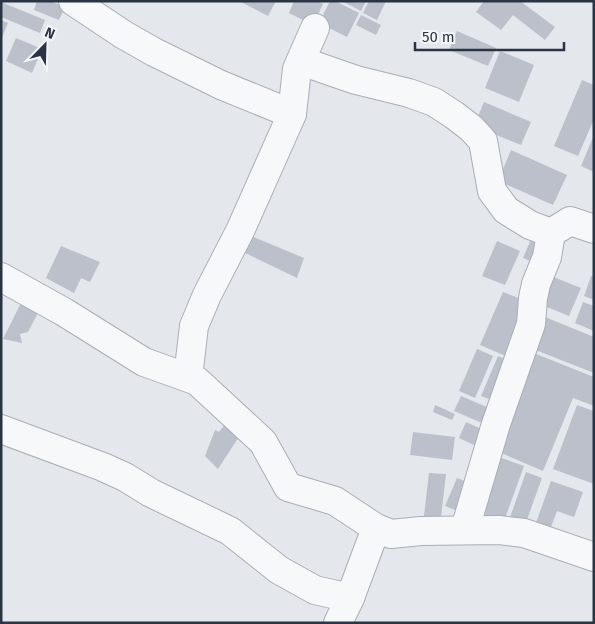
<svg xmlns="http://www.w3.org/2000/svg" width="595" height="624" viewBox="0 0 595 624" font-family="'Fira Sans',sans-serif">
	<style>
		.building { fill: #bbc0ca }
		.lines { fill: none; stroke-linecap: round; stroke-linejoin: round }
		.minor-casing { stroke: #a9aeb7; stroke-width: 30 }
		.minor { stroke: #f7f8fa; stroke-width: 28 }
	</style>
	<rect width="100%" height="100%" fill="#e4e7ec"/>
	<g class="building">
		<polygon points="37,1 50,1 65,7 59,20 34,10"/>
		<polygon points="239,1 276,1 268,16"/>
		<polygon points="294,1 317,1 323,4 313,25 289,13"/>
		<polygon points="330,1 335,1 359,13 347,37 319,23"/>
		<polygon points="342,1 366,1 361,11"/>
		<polygon points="369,1 386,1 377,20 363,13"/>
		<polygon points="484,1 520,1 555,27 545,40 513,15 501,30 476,12"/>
		<polygon points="1,2 45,20 40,33 1,17"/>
		<polygon points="361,15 381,25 376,35 356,25"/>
		<polygon points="1,20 8,23 1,40"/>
		<polygon points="457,31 496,48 488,66 449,50"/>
		<polygon points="16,38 42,49 32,73 6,61"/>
		<polygon points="500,51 534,65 519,102 485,88"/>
		<polygon points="582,80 594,85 594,119 578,156 554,146"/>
		<polygon points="484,102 531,122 521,145 474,126"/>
		<polygon points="594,135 594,172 581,166"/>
		<polygon points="511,150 567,175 553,205 498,181"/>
		<polygon points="244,233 304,258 297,278 239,250"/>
		<polygon points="532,237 547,243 538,264 523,258"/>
		<polygon points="497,241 520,251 505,285 482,276"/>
		<polygon points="61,246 100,262 90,282 81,278 74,293 46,278"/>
		<polygon points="546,274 581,288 569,316 535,302"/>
		<polygon points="591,276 594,277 594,300 584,296"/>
		<polygon points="503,292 531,303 508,357 480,345"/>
		<polygon points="23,299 39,311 28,332 20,334 22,343 3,339"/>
		<polygon points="583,302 594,306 594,331 575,323"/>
		<polygon points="540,315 594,337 594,373 528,347"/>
		<polygon points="477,349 493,356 475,398 459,391"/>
		<polygon points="526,350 594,377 594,406 573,398 543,471 492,449"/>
		<polygon points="498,356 511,362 495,401 481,396"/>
		<polygon points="461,396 496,411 489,426 454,411"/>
		<polygon points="435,405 455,414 452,420 433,412"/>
		<polygon points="577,405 594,411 594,484 553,469"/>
		<polygon points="231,417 244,429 218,469 205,456 215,430 219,432"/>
		<polygon points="466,422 490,433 483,449 459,438"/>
		<polygon points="413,432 455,437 452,460 410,455"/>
		<polygon points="496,456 524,466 503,524 475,514"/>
		<polygon points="526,472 542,478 524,528 508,523"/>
		<polygon points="429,473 446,474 440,526 423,524"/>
		<polygon points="457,478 472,484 460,512 445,506"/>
		<polygon points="551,481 583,492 574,517 557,511 548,535 533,531"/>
	</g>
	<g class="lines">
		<defs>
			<g id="minor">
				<polyline points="73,1 124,35 154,52 221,85 292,114"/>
				<polyline points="301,61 356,80 409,93 434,102 454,115 471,128 483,141 492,191 506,210 530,225 551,233 547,257 536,284 533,298 531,324 496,424 465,529"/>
				<polyline points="551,233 570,221 594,229"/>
				<polyline points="1,277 64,312 144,362 197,381 263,442 288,487 335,501 376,528 391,534 421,531 499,530 524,533 594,557"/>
				<polyline points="188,377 194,326 207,295 240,231 292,114 297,69 315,28"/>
				<polyline points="1,429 103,467 125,477 151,493 230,531 279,570 315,590 350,598"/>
				<polyline points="338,623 350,598 376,528"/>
			</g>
		</defs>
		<use href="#minor" class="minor-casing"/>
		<use href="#minor" class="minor"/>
	</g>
	<rect width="595" height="624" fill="none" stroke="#2b3445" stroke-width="5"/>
	<g transform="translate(45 45) rotate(23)" stroke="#f4f6f9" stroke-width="4" paint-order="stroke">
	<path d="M0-4L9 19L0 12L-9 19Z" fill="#2b3445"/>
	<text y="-8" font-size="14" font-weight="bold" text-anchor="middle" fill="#2b3445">N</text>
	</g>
	<path d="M415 42v8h149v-8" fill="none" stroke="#2b3445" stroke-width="2.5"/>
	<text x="422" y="42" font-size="15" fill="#2b3445" stroke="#f4f6f9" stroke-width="4" paint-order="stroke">50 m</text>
</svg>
